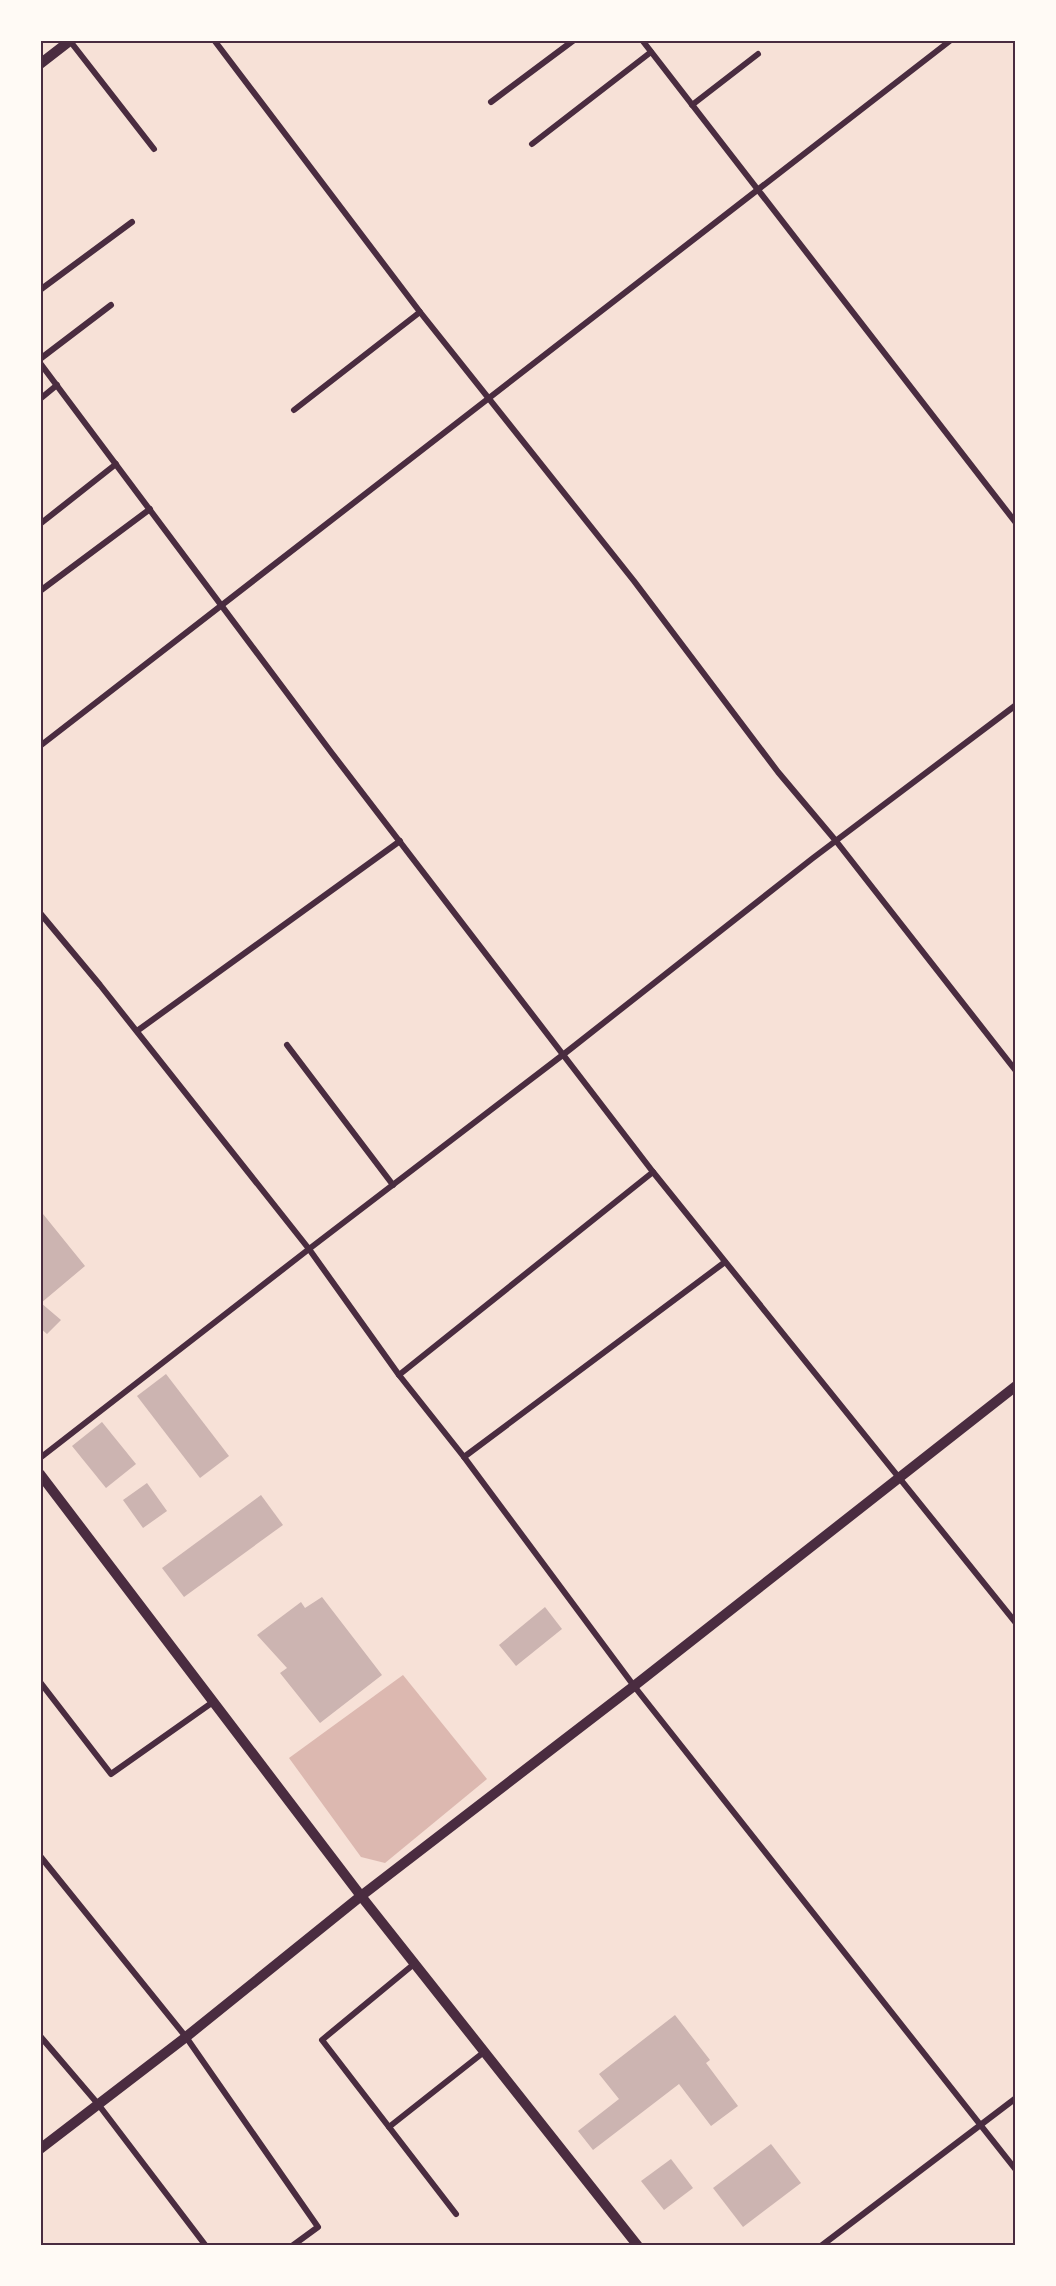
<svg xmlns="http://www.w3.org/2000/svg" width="1056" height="2286" viewBox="0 0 1056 2286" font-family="'DejaVu Sans',sans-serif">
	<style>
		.water { fill: #dcb8b0 }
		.building { fill: #ccb4b1 }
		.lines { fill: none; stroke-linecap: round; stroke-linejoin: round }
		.minor { stroke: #4a2c40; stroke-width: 6 }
		.tertiary { stroke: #4a2c40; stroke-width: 10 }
		.neatline { fill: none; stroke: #4a2c40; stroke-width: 2 }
	</style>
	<rect width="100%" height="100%" fill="#f7e1d7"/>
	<polygon class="water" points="403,1675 487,1779 385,1863 361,1857 289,1758"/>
	<g class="building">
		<polygon points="43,1214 85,1266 41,1303 61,1320 47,1334 40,1328 40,1216"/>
		<polygon points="166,1374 229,1456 200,1478 137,1396"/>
		<polygon points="102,1422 136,1464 106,1488 72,1446"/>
		<polygon points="147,1483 167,1511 143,1528 123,1500"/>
		<polygon points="261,1495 283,1525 184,1597 162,1568"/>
		<polygon points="322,1597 382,1675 320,1723 280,1673 287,1668 257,1635 301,1602 305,1608"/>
		<polygon points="545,1607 562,1629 516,1666 499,1645"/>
		<polygon points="675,2015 710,2060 706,2063 738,2106 711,2126 679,2084 593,2150 578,2131 619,2099 599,2074"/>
		<polygon points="771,2144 801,2183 743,2227 713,2188"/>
		<polygon points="671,2159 693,2188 664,2210 641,2181"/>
	</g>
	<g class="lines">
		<g class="minor">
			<polyline points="214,40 420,312 634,581 778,772 836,841 1016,1071"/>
			<polyline points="642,40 1016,523"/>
			<polyline points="70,41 154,149"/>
			<polyline points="491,102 574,40"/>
			<polyline points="692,105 758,54"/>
			<polyline points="532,144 651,52"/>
			<polyline points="40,290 132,222"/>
			<polyline points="40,359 111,305"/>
			<polyline points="40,363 331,752 653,1172 1016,1623"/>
			<polyline points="40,399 57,385"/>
			<polyline points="294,410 420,312"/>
			<polyline points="40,524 116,464"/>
			<polyline points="40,591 150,509"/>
			<polyline points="40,746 951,40"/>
			<polyline points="40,913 100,985 309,1249 399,1375 464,1457 634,1686 1016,2170"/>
			<polyline points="137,1031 400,841"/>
			<polyline points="287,1045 393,1185"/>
			<polyline points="399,1375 653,1172"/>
			<polyline points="464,1457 725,1262"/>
			<polyline points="40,1458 309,1249 564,1054 813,858 1016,705"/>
			<polyline points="40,1682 111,1774 213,1702"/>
			<polyline points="40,1856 186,2037 318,2227 292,2246"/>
			<polyline points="414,1964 322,2040 456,2214"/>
			<polyline points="40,2036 98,2104 206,2246"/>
			<polyline points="389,2127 484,2052"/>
			<polyline points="821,2246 1016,2098"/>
		</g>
		<g class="tertiary">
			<polyline points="40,64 71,40"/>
			<polyline points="40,1474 361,1896 638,2246"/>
			<polyline points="40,2149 186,2037 361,1896 634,1686 1016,1386"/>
		</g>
	</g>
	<rect width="1056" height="2286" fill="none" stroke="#fffaf5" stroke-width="84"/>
	<rect x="42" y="42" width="972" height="2202" class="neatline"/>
</svg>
